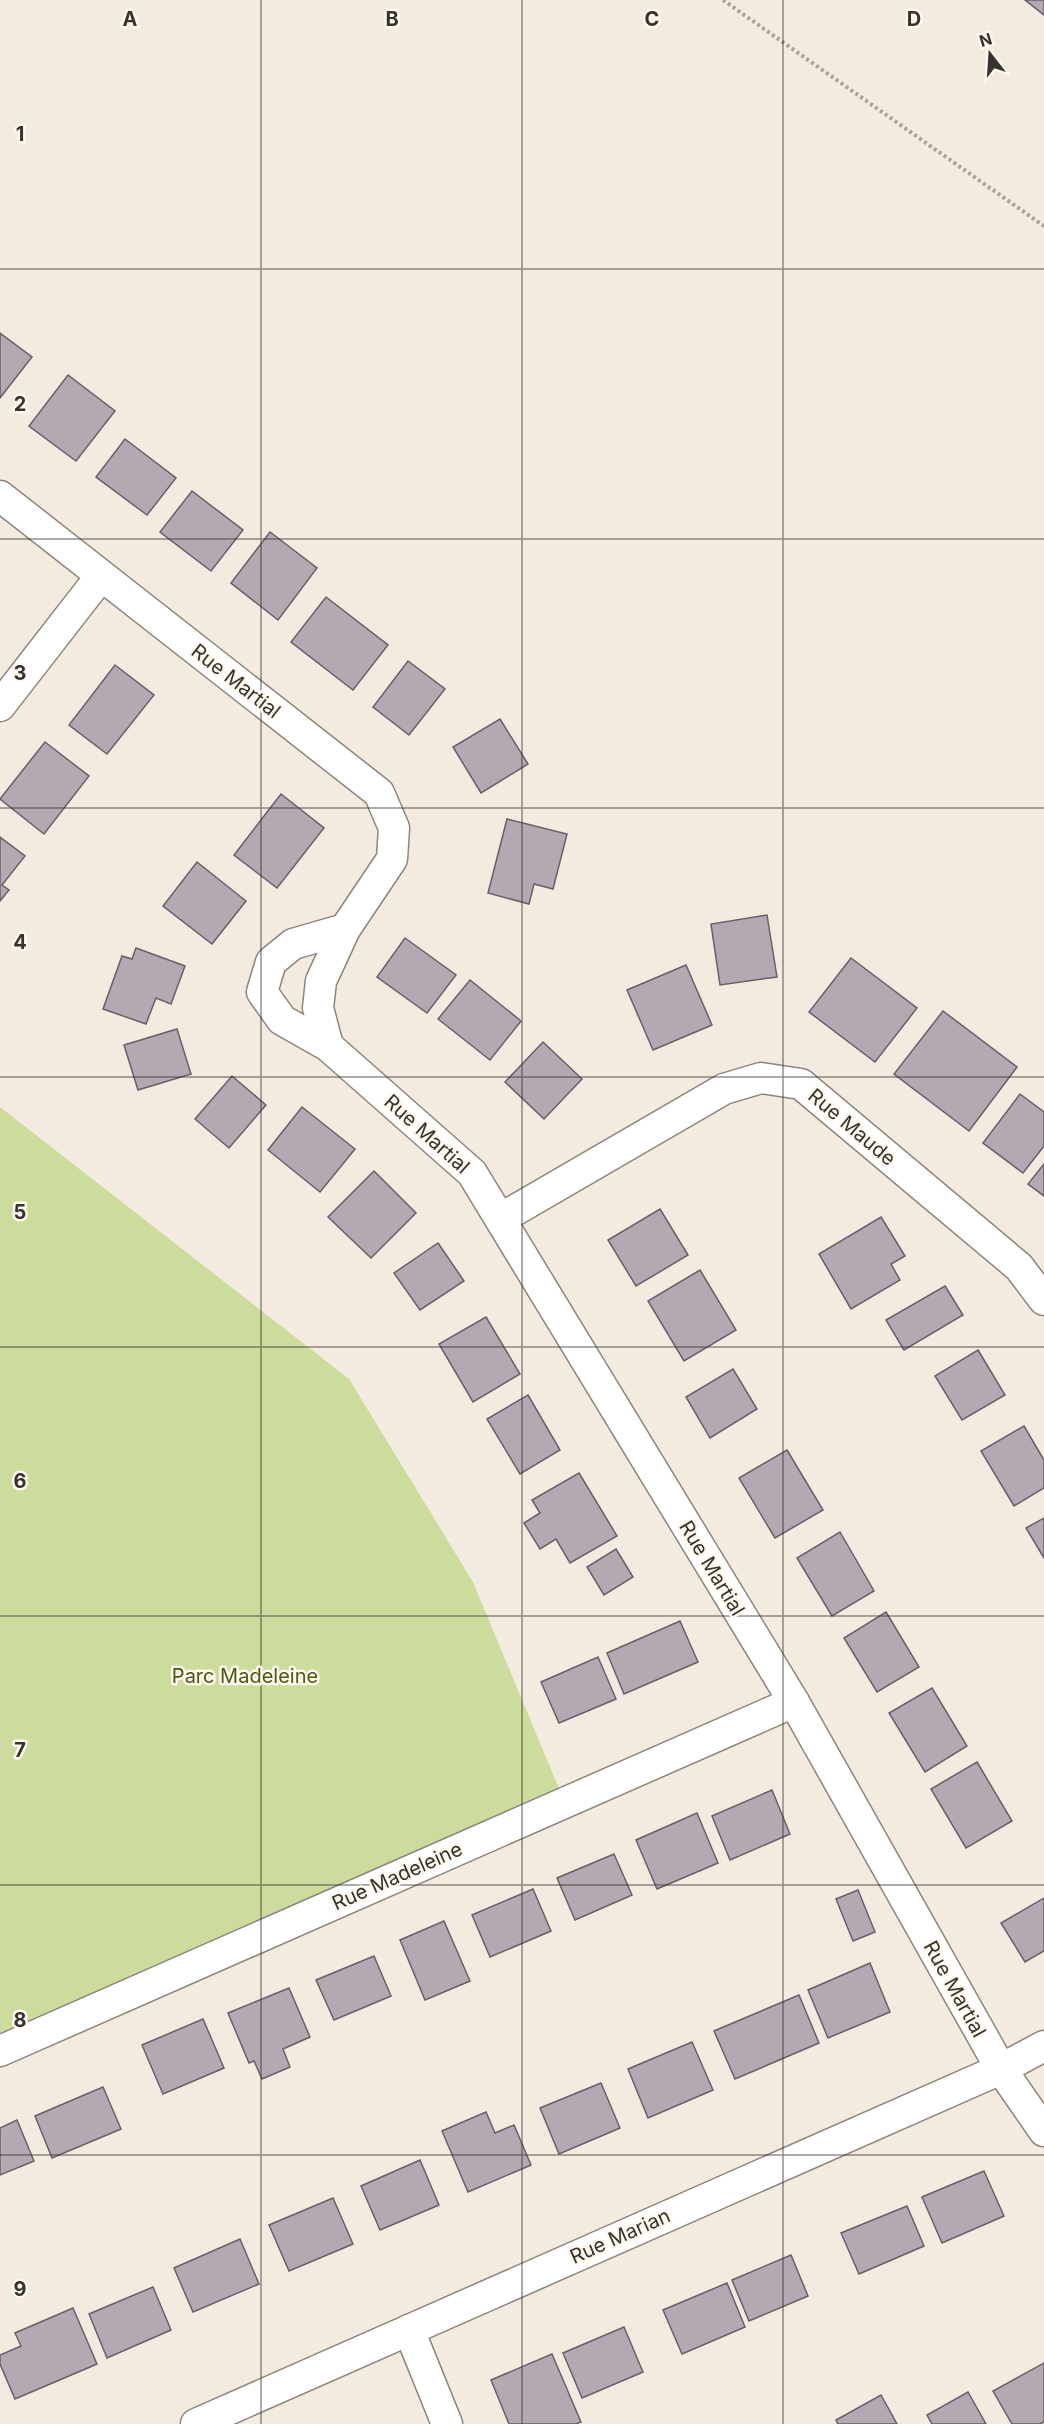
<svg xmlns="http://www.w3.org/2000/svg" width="1044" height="2424" viewBox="0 0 1044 2424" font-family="Inter,sans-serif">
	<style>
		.park { fill: #ccdc9c }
		.building { fill: #b2a9b2; stroke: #685f68; stroke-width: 1.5 }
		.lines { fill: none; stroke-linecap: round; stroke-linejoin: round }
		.street-casing { stroke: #8d857b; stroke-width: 33 }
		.path { stroke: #a9a39a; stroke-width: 4; stroke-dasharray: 3 3; stroke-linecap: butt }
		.street { stroke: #fff; stroke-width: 30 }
		.grid { fill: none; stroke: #36332f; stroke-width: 1.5; stroke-opacity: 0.55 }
		.labels { text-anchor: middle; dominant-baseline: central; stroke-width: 5; stroke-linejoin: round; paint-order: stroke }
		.street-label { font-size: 20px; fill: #36332f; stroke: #fff8ef }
		.park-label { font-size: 20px; fill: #4c5913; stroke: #fff8ef }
		.grid-label { font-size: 20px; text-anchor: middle; font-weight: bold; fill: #36332f; stroke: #fff8ef; stroke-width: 5; stroke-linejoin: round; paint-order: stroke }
	</style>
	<rect width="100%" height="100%" fill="#f3ebe0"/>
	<polygon class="park" points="0,1107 349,1379 473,1582 565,1803 0,2051"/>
	<g class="building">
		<polygon points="1025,0 1044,0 1044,15"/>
		<polygon points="0,333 32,357 0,398"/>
		<polygon points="68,375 115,411 76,461 29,426"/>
		<polygon points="125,439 176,478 147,515 96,477"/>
		<polygon points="192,491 243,530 211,571 160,532"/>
		<polygon points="270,532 317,568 278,620 231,583"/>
		<polygon points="326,597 388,645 353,690 291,642"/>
		<polygon points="408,661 445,689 409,735 373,707"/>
		<polygon points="115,665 154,695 107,754 69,725"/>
		<polygon points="500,719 528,764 481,793 453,747"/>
		<polygon points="45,742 89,776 44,834 0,799"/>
		<polygon points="281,794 324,828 277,888 234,855"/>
		<polygon points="507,819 567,834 553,889 534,884 529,904 488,893"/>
		<polygon points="0,837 25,856 2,885 9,890 0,901"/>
		<polygon points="197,862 246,901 212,944 163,906"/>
		<polygon points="767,915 777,977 720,985 711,924"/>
		<polygon points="405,938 456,975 427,1013 377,977"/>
		<polygon points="136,948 185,966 171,1004 156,998 146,1024 103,1009 122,956 132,959"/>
		<polygon points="851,958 917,1008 875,1062 809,1012"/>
		<polygon points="686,965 712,1025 653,1050 627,990"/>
		<polygon points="470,980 521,1021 490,1060 438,1019"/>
		<polygon points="943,1011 1017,1067 969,1131 894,1074"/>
		<polygon points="177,1029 191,1074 138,1090 124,1045"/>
		<polygon points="543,1042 582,1079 544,1119 505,1082"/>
		<polygon points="232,1076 266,1105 229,1148 195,1119"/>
		<polygon points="1020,1094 1044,1112 1044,1146 1023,1173 983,1143"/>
		<polygon points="302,1107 355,1149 320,1192 268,1150"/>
		<polygon points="1044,1164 1044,1196 1028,1184"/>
		<polygon points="374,1171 416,1213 371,1258 328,1217"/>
		<polygon points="660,1209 688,1255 636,1286 608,1240"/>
		<polygon points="881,1217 905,1256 891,1264 900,1280 851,1309 819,1254"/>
		<polygon points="438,1243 464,1281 420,1310 394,1273"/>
		<polygon points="700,1270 736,1330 684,1361 648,1301"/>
		<polygon points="945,1286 963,1315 904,1350 886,1320"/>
		<polygon points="486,1317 520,1374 473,1402 439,1344"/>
		<polygon points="978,1350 1005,1395 962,1420 935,1376"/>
		<polygon points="733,1369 757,1409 710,1438 686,1397"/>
		<polygon points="528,1395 560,1450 520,1474 487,1419"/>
		<polygon points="1024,1426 1044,1460 1044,1488 1014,1506 981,1451"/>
		<polygon points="787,1450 823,1510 775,1538 739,1478"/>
		<polygon points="579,1473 617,1536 570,1563 556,1539 540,1549 524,1523 540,1513 532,1500"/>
		<polygon points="1044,1518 1044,1558 1026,1528"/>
		<polygon points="840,1532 874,1591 832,1616 797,1558"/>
		<polygon points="616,1549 633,1577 604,1595 587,1567"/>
		<polygon points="886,1612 919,1667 877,1692 844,1638"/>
		<polygon points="680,1621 698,1662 624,1694 607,1653"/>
		<polygon points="598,1657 616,1699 559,1723 541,1682"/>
		<polygon points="932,1688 967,1746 925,1772 889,1713"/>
		<polygon points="977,1762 1012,1821 966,1848 931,1789"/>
		<polygon points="772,1790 790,1834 730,1860 712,1816"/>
		<polygon points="697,1813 718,1863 657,1889 636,1840"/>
		<polygon points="614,1854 632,1895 575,1920 557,1878"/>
		<polygon points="533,1889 551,1931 490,1957 472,1915"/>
		<polygon points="858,1890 875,1932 853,1941 836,1899"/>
		<polygon points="1044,1898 1044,1951 1025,1962 1001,1923"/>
		<polygon points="444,1921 470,1981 425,2000 400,1940"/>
		<polygon points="374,1956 391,1996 334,2020 316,1980"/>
		<polygon points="870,1963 890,2012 828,2038 808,1990"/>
		<polygon points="289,1988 310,2037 283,2049 290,2067 262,2079 254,2061 249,2063 228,2013"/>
		<polygon points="799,1995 819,2043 735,2079 714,2031"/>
		<polygon points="203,2019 224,2068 163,2094 142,2045"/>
		<polygon points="692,2042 713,2090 648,2118 628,2069"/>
		<polygon points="601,2083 620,2128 559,2154 540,2108"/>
		<polygon points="103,2087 121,2129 52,2158 35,2116"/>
		<polygon points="486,2112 495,2133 514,2125 531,2165 468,2192 442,2131"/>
		<polygon points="17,2120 34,2161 0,2175 0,2128"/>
		<polygon points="420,2160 439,2205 380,2230 361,2186"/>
		<polygon points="984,2171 1004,2216 942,2243 922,2197"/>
		<polygon points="333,2198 353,2244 289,2271 269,2225"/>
		<polygon points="907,2206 924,2246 859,2274 841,2233"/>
		<polygon points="240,2239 259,2284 193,2312 174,2268"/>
		<polygon points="791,2255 808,2296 749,2321 732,2280"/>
		<polygon points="727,2283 745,2327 682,2354 663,2310"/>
		<polygon points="153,2287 171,2330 107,2358 89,2314"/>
		<polygon points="73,2308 97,2364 15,2399 0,2364 0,2355 21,2346 15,2333"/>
		<polygon points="624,2327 643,2372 582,2398 563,2353"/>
		<polygon points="552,2354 581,2422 576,2424 509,2424 491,2380"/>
		<polygon points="1044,2363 1044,2422 1040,2424 1012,2424 993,2391"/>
		<polygon points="968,2392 986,2424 932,2424 927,2415"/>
		<polygon points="881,2395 897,2424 838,2424 836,2420"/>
	</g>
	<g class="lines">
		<defs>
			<g id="street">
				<polyline points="0,496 379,793 394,828 392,859 345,929 321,981 318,1008 328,1046"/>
				<polyline points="0,706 101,576"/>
				<polyline points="345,929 293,944 271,962 262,992 282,1020 328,1046 472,1173 794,1702 1001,2069 1044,2131"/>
				<polyline points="500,1219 724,1089 761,1078 801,1084 1019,1267 1044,1300"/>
				<polyline points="0,2051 794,1702"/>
				<polyline points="409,2330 447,2424"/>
				<polyline points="196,2424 1001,2069 1044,2046"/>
			</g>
		</defs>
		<use href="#street" class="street-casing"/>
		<polyline class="path" points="723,0 1044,226"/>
		<use href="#street" class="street"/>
	</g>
	<path class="grid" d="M261,0v2424M522,0v2424M783,0v2424M0,269h1044M0,539h1044M0,808h1044M0,1077h1044M0,1347h1044M0,1616h1044M0,1885h1044M0,2155h1044"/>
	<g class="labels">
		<g class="street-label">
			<text transform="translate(236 681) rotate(38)">Rue Martial</text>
			<text transform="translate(852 1127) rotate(40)">Rue Maude</text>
			<text transform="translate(427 1134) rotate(42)">Rue Martial</text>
			<text transform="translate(712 1568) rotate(59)">Rue Martial</text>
			<text transform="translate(397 1876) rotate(-24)">Rue Madeleine</text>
			<text transform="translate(955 1989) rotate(61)">Rue Martial</text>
			<text transform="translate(620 2236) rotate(-24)">Rue Marian</text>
		</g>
		<g class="park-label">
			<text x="245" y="1676">Parc Madeleine</text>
		</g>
	</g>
	<g class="grid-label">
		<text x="130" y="26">A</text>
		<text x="392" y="26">B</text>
		<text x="652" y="26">C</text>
		<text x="914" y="26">D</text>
		<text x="20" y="141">1</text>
		<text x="20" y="411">2</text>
		<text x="20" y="680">3</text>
		<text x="20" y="949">4</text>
		<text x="20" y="1219">5</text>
		<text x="20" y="1488">6</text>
		<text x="20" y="1757">7</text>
		<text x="20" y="2027">8</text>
		<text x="20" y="2296">9</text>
	</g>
	<g transform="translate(990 54) rotate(343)" stroke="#fff8ef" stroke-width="4.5" paint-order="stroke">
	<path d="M0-4.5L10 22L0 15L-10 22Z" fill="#36332f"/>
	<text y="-9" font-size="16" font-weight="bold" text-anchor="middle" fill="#36332f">N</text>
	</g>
</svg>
